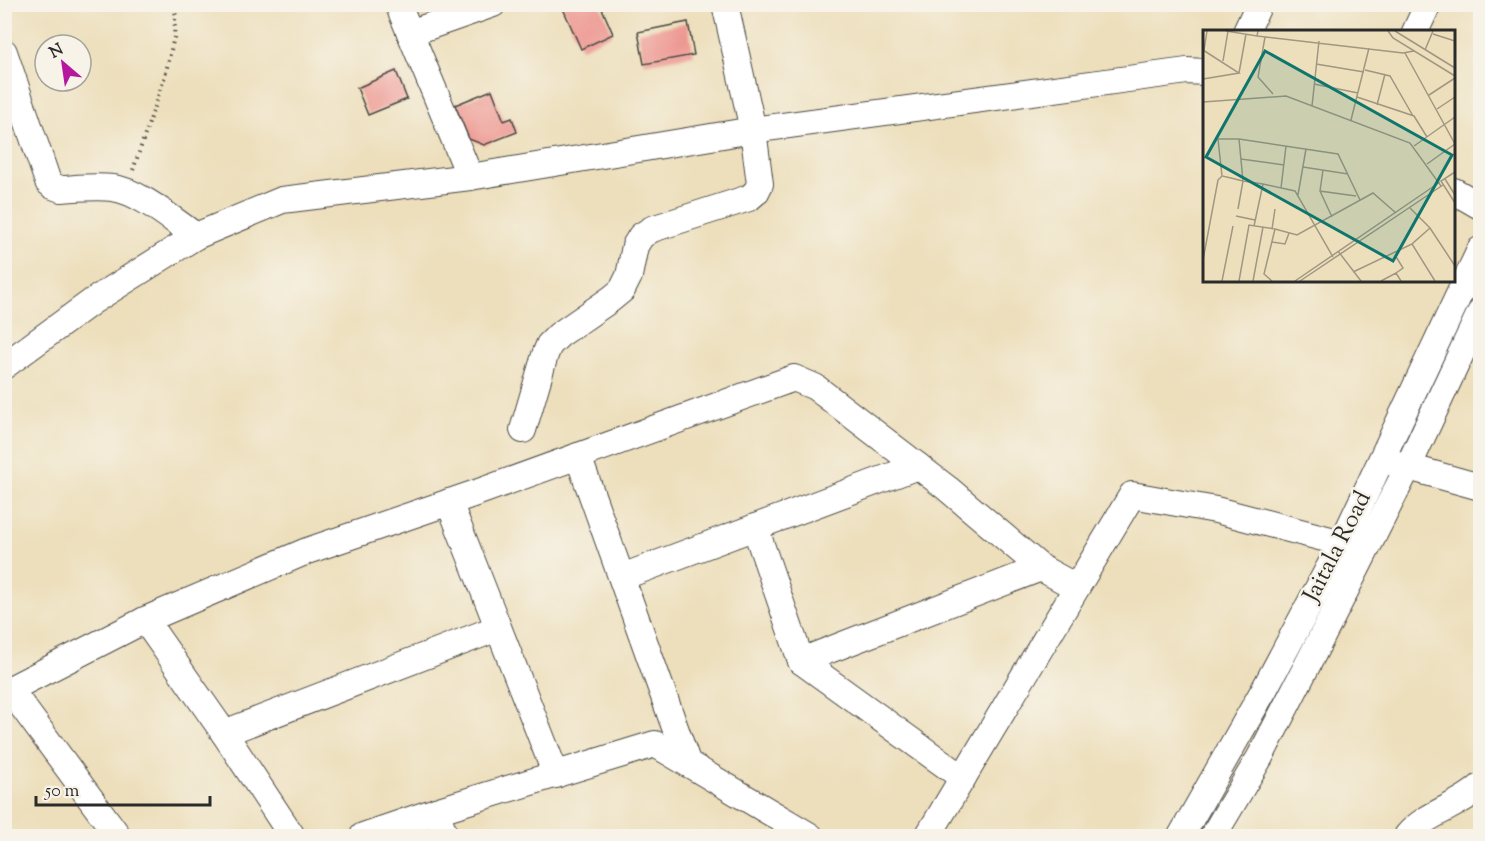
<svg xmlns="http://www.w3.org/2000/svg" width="1485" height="841" viewBox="0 0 1485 841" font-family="'Sorts Mill Goudy',serif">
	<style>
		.building { fill: #ed9791 }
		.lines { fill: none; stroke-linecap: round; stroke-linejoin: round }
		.minor-casing { stroke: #484641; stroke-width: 28 }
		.path { stroke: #484641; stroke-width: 4; stroke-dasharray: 1.5 4.5; stroke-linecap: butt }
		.minor { stroke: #fff; stroke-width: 26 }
		.labels { text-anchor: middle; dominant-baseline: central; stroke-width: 5; stroke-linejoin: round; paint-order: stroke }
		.street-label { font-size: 24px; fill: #2b2b2b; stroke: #f7f3e8 }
		.inset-road { fill: none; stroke: #9f9782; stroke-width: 1.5 }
		.view { fill: #0f766e; fill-opacity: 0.15; stroke: #0f766e; stroke-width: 3 }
		.inset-edge { fill: none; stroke: #2b2b2b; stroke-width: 3 }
	</style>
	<rect width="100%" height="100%" fill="#f7f3e8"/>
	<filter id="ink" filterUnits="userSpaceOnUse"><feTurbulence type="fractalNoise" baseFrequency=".0167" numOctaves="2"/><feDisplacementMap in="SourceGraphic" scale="12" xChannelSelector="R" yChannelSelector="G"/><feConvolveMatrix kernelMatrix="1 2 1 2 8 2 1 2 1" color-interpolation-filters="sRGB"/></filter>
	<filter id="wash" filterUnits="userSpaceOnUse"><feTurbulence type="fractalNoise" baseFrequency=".008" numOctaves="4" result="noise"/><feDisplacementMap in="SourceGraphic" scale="24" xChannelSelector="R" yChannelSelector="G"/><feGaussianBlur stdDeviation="1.35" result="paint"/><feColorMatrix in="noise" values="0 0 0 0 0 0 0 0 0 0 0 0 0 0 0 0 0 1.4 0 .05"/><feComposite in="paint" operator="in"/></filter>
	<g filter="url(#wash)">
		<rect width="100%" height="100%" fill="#eddfbc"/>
		<g id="blocks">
			<g class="building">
				<polygon points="561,4 600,4 613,34 581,49"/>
				<polygon points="688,22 694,55 644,64 638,32"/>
				<polygon points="396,71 407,99 368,115 357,88"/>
				<polygon points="492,90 504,121 512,118 517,132 484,145 469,139 455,105"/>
			</g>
		</g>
	</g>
	<g filter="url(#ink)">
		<use href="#blocks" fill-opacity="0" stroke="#484641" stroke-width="1.5"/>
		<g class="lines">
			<defs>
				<g id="minor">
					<polyline points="398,4 470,177"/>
					<polyline points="1246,32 1259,4"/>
					<polyline points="1415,32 1428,4"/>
					<polyline points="410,33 493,4"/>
					<path d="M4,52l44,130 5,4 8,3c17,-1 35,-3 52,-1 26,3 61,33 83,48"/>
					<polyline points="1454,191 1480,206"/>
					<polyline points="4,366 93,301 196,236 282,200 470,177 753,130 1187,71 1204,72"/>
					<polyline points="523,430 545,355 549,345 559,335 611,299 622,290 629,276 635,246 641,236 652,229 749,198 756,192 760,184 753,130 725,4"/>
					<polyline points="578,456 688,764"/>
					<polyline points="1394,463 1480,487"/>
					<polyline points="449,502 556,775"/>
					<polyline points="755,527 801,661 1041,568"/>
					<polyline points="622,577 918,466"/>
					<polyline points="145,620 307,551 476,493 794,378 815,387 948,489 1041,568 1076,587"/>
					<polyline points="801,661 963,778"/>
					<polyline points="224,733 498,628"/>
					<polyline points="436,811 445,836"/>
					<polyline points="118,836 14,695 16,686 145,620 224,733 292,836"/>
					<polyline points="363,836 436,811 655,744 810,836"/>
					<polyline points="928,836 1132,495 1216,510 1342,543"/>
					<polyline points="1181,836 1265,688 1342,543 1480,250"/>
					<polyline points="1213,836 1260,757 1331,619 1408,467 1480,313"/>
					<path d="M1407,836c19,-23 51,-29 73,-49"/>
				</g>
			</defs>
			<use href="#minor" class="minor-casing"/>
			<polyline class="path" points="133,170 165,76 174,37 176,4"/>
			<use href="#minor" class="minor"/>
		</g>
	</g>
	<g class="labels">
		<g class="street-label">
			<text transform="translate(1338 547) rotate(-63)">Jaitala Road</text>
		</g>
	</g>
	<g transform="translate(1203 30)">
		<rect width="252" height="252" fill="#eddfbc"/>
		<path class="inset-road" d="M23,1l31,5 1,-5M185,1l5,7 62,38M192,1l60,37M230,4l22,7M54,6l146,17 11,-2M62,7l-7,40 15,17M0,20l36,23 -36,6M1,20l3,-19M222,20l8,-19M202,23l50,91M20,31l5,-30M113,34l48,8M162,40l25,6 23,40M36,43l7,-39M111,54l44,9M226,65l26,-17M154,67l57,19 13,21M0,72l83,-6 124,47 31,43M174,75l8,-31M109,76l7,-65M234,79l18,-12M148,90l18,-72M36,109l99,15 22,46M211,116l41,-29M38,129l43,6M224,134l28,-20M100,137l45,7M120,140l-3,21 36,5M252,142l-14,9 14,22M242,149l10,16M78,158l5,-42M117,161l12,26M95,165l8,-46M207,178l20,20 25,38M35,179l5,-28 -4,-42h-21l4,37 9,2 12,3 20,3 32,7 38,66M33,186l19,4M51,196l9,-42M227,198l-18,16 23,37M69,199l3,-20M72,199l22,6 76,-42 23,20M69,212l13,2 4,-11M135,221l23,30M192,225l8,13 -7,5M0,230l15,-80 4,-4M150,242l59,-28M19,251l11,-55M36,251l10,-56 26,4 -11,45 8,7M50,251l10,-54M92,251l145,-99M97,251l143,-96M178,251l15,-8 5,8"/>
		<path class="view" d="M62,21l187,104 -59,106 -187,-104z"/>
		<rect width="252" height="252" class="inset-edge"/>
	</g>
	<rect width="1485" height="841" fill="none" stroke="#f7f3e8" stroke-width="24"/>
	<g transform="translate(63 63) rotate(331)"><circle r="28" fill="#f7f3e8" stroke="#a5a39c" stroke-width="1.5"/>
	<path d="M0-4.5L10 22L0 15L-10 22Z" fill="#b5179e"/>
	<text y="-9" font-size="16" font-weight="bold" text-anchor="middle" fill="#2b2b2b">N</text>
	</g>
	<path d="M36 796v9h174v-9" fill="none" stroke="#2b2b2b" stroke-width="3"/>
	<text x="45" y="796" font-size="18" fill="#2b2b2b" stroke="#f7f3e8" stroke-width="4.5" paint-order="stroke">50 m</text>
</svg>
